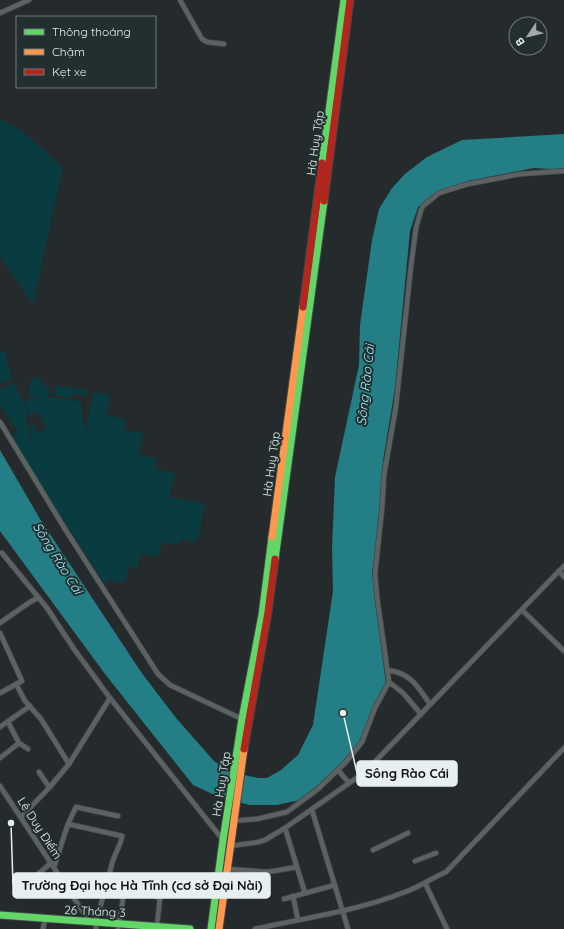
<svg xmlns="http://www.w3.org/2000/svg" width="564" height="929" viewBox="0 0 564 929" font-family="Quicksand,sans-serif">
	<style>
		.green { fill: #093c40 }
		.water { fill: #237e85 }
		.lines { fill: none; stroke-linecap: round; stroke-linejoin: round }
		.street-casing { stroke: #414748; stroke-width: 6 }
		.fast-casing { stroke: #414748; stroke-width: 9 }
		.slow-casing { stroke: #414748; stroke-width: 9 }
		.jam-casing { stroke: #414748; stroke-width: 9 }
		.street { stroke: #5c6162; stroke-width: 4.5 }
		.fast { stroke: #63d668; stroke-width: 7 }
		.slow { stroke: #ff974d; stroke-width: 7 }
		.jam { stroke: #b3261e; stroke-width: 7 }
		.labels { text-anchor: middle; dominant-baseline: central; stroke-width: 4; stroke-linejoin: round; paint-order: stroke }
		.street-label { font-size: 12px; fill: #e7eff0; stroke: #222e2f }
		.water-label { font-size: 13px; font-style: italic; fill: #9cf2f9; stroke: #222e2f }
		.leader { fill: none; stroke: #e7eff0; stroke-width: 1.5 }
		.callout-dot { fill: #e7eff0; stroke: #222e2f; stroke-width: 1.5 }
		.callout { fill: #e7eff0; stroke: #e7eff0; stroke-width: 1.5 }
		.callout-label { font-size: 13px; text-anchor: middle; font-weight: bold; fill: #111 }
	</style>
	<rect width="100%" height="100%" fill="#252b2c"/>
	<g class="green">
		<polygon points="2,120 22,131 63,167 33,304 0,256 0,121"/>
		<polygon points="5,351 12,379 0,384 0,352"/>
		<polygon points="35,377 41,379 42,384 50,389 48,397 80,401 84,419 82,423 85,425 85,432 87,427 93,392 110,395 107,415 126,419 124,430 143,433 139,455 157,459 155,469 175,473 170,497 205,504 197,542 180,539 178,545 162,542 158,557 141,553 137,568 128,566 126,581 122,582 112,582 110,576 105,585 10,437 18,432 0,405 0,389 14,384 28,411 26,423 30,432 29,437 33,444 30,436 33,434 29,427 33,425 37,432 47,428 37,412 30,415 25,401 40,398 29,397 30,383"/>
		<polygon points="56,386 87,390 86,396 76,394 69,398 54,395"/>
	</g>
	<polygon class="water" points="564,134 564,170 534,168 468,181 439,191 418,207 410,231 395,388 383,461 379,527 372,572 386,685 362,739 334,772 300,800 277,805 250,805 221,798 193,785 105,674 0,531 0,450 40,519 141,672 176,718 214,761 230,772 258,778 267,778 281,770 298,755 313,725 333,591 332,548 335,477 359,365 360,325 372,240 379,209 392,188 405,174 427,157 462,140"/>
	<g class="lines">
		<defs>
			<g id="street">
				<polyline points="180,0 202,39 207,42 224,44"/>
				<polyline points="0,13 29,0"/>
				<polyline points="0,422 65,529 158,674 170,685 242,719"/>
				<polyline points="2,553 47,608 74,649 110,698 223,840"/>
				<polyline points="559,571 564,566"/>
				<polyline points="522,610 564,651"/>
				<polyline points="0,623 30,602 38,598"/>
				<polyline points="0,633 22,681 0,693"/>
				<path d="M388,670c24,4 29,16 42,34"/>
				<polyline points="389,682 403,693 421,714"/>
				<polyline points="16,684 25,701 41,719 69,764"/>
				<polyline points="8,722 19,743 28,749"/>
				<polyline points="0,727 30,706"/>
				<polyline points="0,758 19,743"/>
				<polyline points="338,770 349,783"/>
				<polyline points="39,772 49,787"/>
				<polyline points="0,786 89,921"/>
				<polyline points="312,810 348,929"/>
				<polyline points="21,817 49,788 69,764 110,698"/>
				<polyline points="232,821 257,819 287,812 318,789 345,763 362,742 375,708 389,682 377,597 375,574 382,509 384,475 396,406 411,266 416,228 421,210 423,206 439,193 468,184 520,174 564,171"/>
				<polyline points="68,824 76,807 118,816"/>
				<polyline points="285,828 305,893"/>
				<polyline points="230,846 259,842 265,840 285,828 365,772 559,571 564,577"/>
				<polyline points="373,850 408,833"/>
				<polyline points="415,861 436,853"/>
				<path d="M54,867l14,-43 54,12c-1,10 -8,18 -10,28l-16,58v7"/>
				<polyline points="227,869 268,872 297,867"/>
				<polyline points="38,874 51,863"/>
				<polyline points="425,883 447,929"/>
				<polyline points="293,896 298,920"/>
				<polyline points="284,899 335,885"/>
				<polyline points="43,929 45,920"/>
				<polyline points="118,929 124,893 128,887 160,898 157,925"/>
				<path d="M255,929c50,-11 102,-18 150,-37 14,-5 27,-14 41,-20l118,-124"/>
			</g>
			<g id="fast">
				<polyline points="322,163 344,0"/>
				<polyline points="275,559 324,201"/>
				<polyline points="0,915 190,929"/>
				<polyline points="211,929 223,840 242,719 262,615 272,537"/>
			</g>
			<g id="slow">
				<polyline points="272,537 303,307"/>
				<polyline points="219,929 244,749"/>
			</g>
			<g id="jam">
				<polyline points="324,201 350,0"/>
				<polyline points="303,307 322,163"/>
				<polyline points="244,749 268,612 275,559"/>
			</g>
		</defs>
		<use href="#street" class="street-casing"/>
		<use href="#fast" class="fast-casing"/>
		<use href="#slow" class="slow-casing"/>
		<use href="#jam" class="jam-casing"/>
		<use href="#street" class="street"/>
		<use href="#fast" class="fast"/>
		<use href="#slow" class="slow"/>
		<use href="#jam" class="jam"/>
	</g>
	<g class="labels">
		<g class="street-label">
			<text transform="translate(315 143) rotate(-82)">Hà Huy Tập</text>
			<text transform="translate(271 464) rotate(-82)">Hà Huy Tập</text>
			<text transform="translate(221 784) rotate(-81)">Hà Huy Tập</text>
			<text transform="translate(40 828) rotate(57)">Lê Duy Điếm</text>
			<text transform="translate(95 911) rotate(3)">26 Tháng 3</text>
		</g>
		<g class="water-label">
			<text transform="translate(365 385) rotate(-84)">Sông Rào Cái</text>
			<text transform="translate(58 558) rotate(58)">Sông Rào Cái</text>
		</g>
	</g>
	<path class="leader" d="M343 713L357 773M11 823L13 885"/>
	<g class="callout-dot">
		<circle cx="343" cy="713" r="4"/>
		<circle cx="11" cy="823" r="4"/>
	</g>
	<g class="callout">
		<rect x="357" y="761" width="100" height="25" rx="4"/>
		<rect x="13" y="873" width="257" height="25" rx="4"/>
	</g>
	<g class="callout-label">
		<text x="407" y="778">Sông Rào Cái</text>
		<text x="142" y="890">Trường Đại học Hà Tĩnh (cơ sở Đại Nài)</text>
	</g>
	<rect x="16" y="16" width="140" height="72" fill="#222e2f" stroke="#717b7c"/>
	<rect x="24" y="29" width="20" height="6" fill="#63d668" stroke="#717b7c"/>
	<text x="52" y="36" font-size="12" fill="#e7eff0">Thông thoáng</text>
	<rect x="24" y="49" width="20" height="6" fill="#ff974d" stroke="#717b7c"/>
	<text x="52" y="56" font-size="12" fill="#e7eff0">Chậm</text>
	<rect x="24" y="69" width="20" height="6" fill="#b3261e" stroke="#717b7c"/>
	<text x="52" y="76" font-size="12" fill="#e7eff0">Kẹt xe</text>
	<g transform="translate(528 36) rotate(235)"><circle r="19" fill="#222e2f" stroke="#717b7c"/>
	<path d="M0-3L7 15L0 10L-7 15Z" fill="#a3aaab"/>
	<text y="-6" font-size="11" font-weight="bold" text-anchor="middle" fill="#e7eff0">B</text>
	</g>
</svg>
